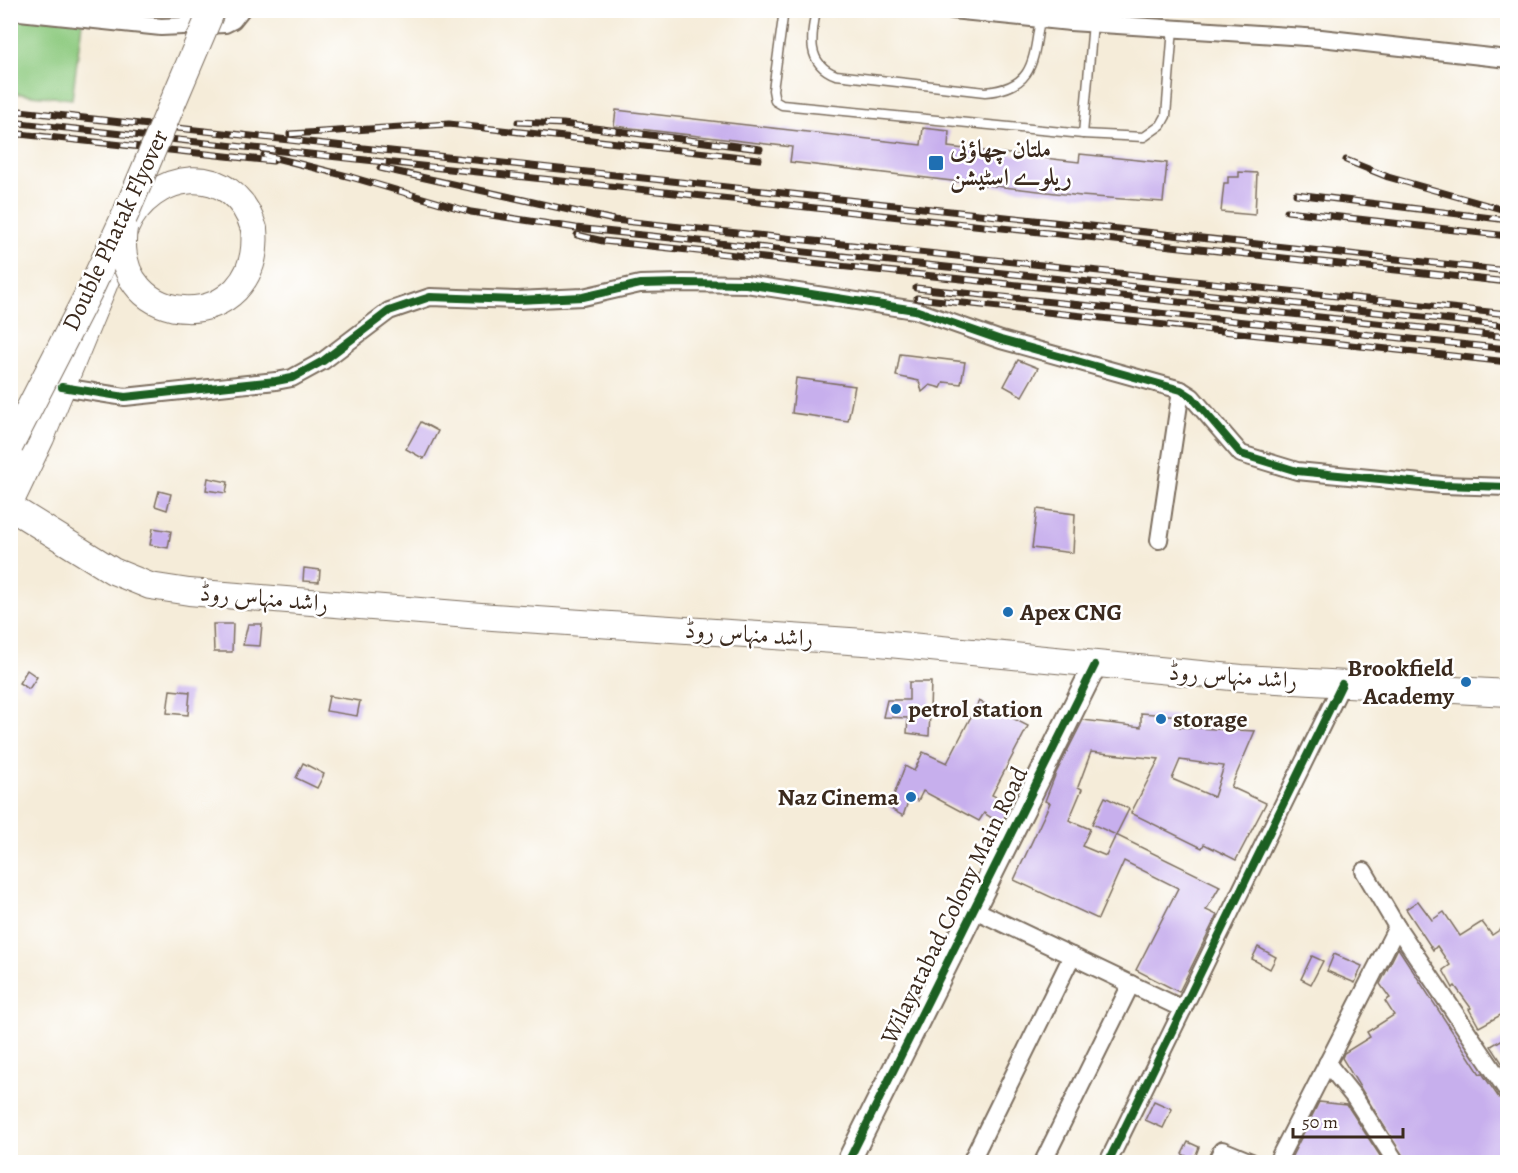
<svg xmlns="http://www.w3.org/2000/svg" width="1518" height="1173" viewBox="0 0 1518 1173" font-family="Alegreya,Amiri,serif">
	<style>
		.green { fill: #8dca7f; stroke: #647a4e; stroke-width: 1.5 }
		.building { fill: #c7afed; fill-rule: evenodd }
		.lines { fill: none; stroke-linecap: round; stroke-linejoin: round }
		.lane-casing { stroke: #7c6e5f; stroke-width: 11 }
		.street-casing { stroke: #7c6e5f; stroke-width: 20 }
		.secondary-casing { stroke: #7c6e5f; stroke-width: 26 }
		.primary-casing { stroke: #7c6e5f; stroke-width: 28 }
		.lane { stroke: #fff; stroke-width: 8 }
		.street { stroke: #fff; stroke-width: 16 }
		.secondary { stroke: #fff; stroke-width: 22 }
		.primary { stroke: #fff; stroke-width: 26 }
		.rail-casing { stroke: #3b2a1e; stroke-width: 7 }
		.rail { stroke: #fff; stroke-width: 4.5; stroke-dasharray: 14; stroke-linecap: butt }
		.primary-bridge-casing { stroke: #7c6e5f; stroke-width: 28; stroke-linecap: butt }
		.primary-bridge { stroke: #fff; stroke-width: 26 }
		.cycleway-casing { stroke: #fff; stroke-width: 11 }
		.cycleway { stroke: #1b5e20; stroke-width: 8 }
		.poi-dot { fill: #1f6fb2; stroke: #fff; stroke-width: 2 }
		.labels { text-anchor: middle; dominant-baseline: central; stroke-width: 5; stroke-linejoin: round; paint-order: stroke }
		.poi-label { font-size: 24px; font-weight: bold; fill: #3b2a1e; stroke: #fff; text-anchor: start }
		.street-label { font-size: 24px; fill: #3b2a1e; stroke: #fff }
	</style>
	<rect width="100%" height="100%" fill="#fff"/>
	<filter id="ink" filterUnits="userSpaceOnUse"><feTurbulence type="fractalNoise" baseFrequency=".0167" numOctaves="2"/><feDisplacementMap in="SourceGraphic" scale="12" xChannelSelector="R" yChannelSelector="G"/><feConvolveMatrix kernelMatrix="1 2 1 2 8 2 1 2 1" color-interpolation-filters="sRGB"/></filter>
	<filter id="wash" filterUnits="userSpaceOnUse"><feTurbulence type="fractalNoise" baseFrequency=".008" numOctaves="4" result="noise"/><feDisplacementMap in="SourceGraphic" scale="24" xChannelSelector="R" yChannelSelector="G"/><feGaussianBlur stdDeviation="1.35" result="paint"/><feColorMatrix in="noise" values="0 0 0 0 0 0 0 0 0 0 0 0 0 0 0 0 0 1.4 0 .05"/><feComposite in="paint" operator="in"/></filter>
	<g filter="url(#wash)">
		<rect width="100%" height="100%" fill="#f5ecd9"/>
		<polygon class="green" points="11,11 83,15 72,99 11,93"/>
		<g id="blocks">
			<g class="building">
				<polygon points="616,110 921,145 923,128 949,131 948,147 1079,162 1080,154 1167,163 1163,202 1081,196 790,162 792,147 614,126"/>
				<polygon points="1239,172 1257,173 1255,215 1221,212 1224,183 1228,183 1228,177 1239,177"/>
				<polygon points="900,354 965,362 961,384 944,382 941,388 930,385 922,392 919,381 896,376"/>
				<polygon points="1018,360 1038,368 1022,396 1004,386"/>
				<polygon points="796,378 855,386 848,421 792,413"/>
				<polygon points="421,422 438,431 424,459 406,449"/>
				<polygon points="208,478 228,482 226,493 206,490"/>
				<polygon points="159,491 171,494 167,510 155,506"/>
				<polygon points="1037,509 1075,514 1073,553 1032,548"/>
				<polygon points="153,528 171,531 168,548 150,545"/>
				<polygon points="304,568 320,570 319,582 303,581"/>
				<polygon points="213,624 233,624 232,652 214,652"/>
				<polygon points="248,624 262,624 260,646 243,645"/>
				<polygon points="27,670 37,677 29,689 19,683"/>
				<polygon points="909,682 931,682 929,736 907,733 908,718 883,717 887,700 909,700"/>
				<polygon points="170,690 190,692 188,715 167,713"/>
				<polygon points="329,696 360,701 357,716 326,711"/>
				<polygon points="979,701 1028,726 992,795 1011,804 1001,824 984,813 979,821 923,791 918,801 910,796 903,816 889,808 905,766 914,771 923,752 947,763"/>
				<path d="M1141,713l40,3 -2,11 76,4 -24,56 35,16 -30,57 -32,-16 -2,4 -71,-35 28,-54 -68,-7 -13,35 4,2 -13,31 21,9 -8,17 24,10 10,-21 104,51 -14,24 11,5 -38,77 -43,-22 42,-82 -54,-27 -26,58 -84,-39 36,-77 -5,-2 11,-28 27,-53 58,7zM1180,760l44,6 -10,31 -42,-18z"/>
				<polygon points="303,763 324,774 317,788 296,778"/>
				<polygon points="1105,797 1129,809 1116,835 1092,824"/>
				<polygon points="1418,901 1432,920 1444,912 1460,936 1482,922 1492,935 1501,929 1508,939 1508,1011 1479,1027 1469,1009 1471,1008 1455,986 1453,988 1443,970 1450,965 1437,946 1433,950 1406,909"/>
				<polygon points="1258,947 1276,957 1270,969 1252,959"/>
				<polygon points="1398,948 1480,1074 1482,1073 1499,1098 1508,1102 1508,1151 1496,1162 1406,1162 1342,1058 1344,1053 1370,1037 1367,1032 1394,1015 1385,1001 1390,998 1380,984"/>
				<polygon points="1334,954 1362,966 1355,983 1327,971"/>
				<polygon points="1312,956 1323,961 1311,984 1301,979"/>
				<polygon points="1508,1036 1508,1072 1491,1046"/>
				<polygon points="1154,1101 1172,1109 1163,1128 1145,1120"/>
				<polygon points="1319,1102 1347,1105 1384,1162 1289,1162"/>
				<polygon points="1188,1142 1199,1147 1194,1160 1182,1154"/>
			</g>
		</g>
	</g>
	<g filter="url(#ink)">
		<use href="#blocks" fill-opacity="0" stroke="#7c6e5f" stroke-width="1.5"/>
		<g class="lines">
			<defs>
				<g id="lane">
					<polyline points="784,10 773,90 775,101 782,105 1083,134 1144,137 1161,125 1166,116 1173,28"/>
					<path d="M816,10c-5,27 -10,54 20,65l149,17c50,-4 48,-32 55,-73"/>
					<polyline points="1083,134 1093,23"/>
				</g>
				<g id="street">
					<polyline points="952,10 1070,22 1072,11"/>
					<polyline points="10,11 161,27 225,24 233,20 241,10"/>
					<polyline points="1070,22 1321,38 1508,59"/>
					<polyline points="62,387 125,397 276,381 292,378 323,361 389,311 430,297 517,300 583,297 640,284 683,283 746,284 915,310 1001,340 1181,390 1192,397 1241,454 1297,471 1442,485 1508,487"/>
					<polyline points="1159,540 1181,390"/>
					<polyline points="1364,871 1397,927 1508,1092"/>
					<polyline points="975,910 1183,1009"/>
					<polyline points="1327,1063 1354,1097 1396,1162"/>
					<polyline points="971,1162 1072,956"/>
					<polyline points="1043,1162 1131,984"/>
					<polyline points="1108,1162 1342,684"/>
					<polyline points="1216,1162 1222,1150 1251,1162"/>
					<polyline points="1277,1162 1397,927"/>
				</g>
				<polyline id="secondary" points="848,1162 1095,665"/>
				<g id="primary">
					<path d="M125,229c25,-60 109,-70 129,0"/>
					<polyline points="10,503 41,438 108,275"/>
					<polyline points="10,507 113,571 150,586 189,592 493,617 879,643 1242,678 1508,693"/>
				</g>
			</defs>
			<use href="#lane" class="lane-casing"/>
			<use href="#street" class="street-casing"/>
			<use href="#secondary" class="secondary-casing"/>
			<use href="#primary" class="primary-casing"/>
			<use href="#lane" class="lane"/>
			<use href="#street" class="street"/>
			<use href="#secondary" class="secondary"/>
			<use href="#primary" class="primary"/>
			<defs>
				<g id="rail">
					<polyline points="10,110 1508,271"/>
					<polyline points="10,122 1508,282"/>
					<polyline points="518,122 563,124 760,149"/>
					<polyline points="10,133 273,161"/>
					<polyline points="290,134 449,124 759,159"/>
					<polyline points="264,155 351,177 471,212 576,228 1508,326"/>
					<polyline points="1346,160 1388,177 1508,211"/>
					<polyline points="380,168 614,220 1508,314"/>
					<polyline points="1296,194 1508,220"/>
					<polyline points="1287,211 1508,236"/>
					<polyline points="577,235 603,241 1508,337"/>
					<polyline points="916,288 1508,349"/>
					<polyline points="917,298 1508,362"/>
				</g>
			</defs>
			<use href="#rail" class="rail-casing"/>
			<use href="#rail" class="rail"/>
			<defs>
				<g id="primary-bridge">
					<path d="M124,228c-15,107 140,109 130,1"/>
					<polyline points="10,446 92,286 126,213 212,10"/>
				</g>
			</defs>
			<use href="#primary-bridge" class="primary-bridge-casing"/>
			<use href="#primary-bridge" class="primary-bridge"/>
			<defs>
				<g id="cycleway">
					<polyline points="62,387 125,397 276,381 292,378 323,361 389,311 430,297 517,300 583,297 640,284 683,283 746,284 915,310 1001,340 1181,390 1192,397 1241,454 1297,471 1442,485 1508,487"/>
					<polyline points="848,1162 1095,665"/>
					<polyline points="1108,1162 1342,684"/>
				</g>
			</defs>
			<use href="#cycleway" class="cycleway-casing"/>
			<use href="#cycleway" class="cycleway"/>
		</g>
	</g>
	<g class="poi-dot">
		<rect x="928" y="155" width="16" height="16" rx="3"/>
		<circle cx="1008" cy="612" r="6"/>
		<circle cx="1466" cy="682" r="6"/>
		<circle cx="896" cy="709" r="6"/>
		<circle cx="1161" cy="719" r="6"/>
		<circle cx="911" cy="797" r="6"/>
	</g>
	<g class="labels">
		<g class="poi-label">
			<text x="950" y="149">ملتان چھاؤنی<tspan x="950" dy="28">ریلوے اسٹیشن</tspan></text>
			<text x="1020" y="612">Apex CNG</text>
			<text x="1454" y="668" text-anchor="end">Brookfield<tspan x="1454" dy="28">Academy</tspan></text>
			<text x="908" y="709">petrol station</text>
			<text x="1173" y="719">storage</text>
			<text x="899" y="797" text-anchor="end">Naz Cinema</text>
		</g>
		<g class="street-label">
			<text transform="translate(115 230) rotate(-65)">Double Phatak Flyover</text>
			<text transform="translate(264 598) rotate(5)">راشد منہاس روڈ</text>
			<text transform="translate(749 634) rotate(4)">راشد منہاس روڈ</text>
			<text transform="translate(1233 676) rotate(4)">راشد منہاس روڈ</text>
			<text transform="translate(954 905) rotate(-64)">Wilayatabad Colony Main Road</text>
		</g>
	</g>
	<rect width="1518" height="1173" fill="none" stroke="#fff" stroke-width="36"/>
	<path d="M1293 1128v9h110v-9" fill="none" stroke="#3b2a1e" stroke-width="3"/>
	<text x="1302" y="1128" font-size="18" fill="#3b2a1e" stroke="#ffffff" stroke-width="4.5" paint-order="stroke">50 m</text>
</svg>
